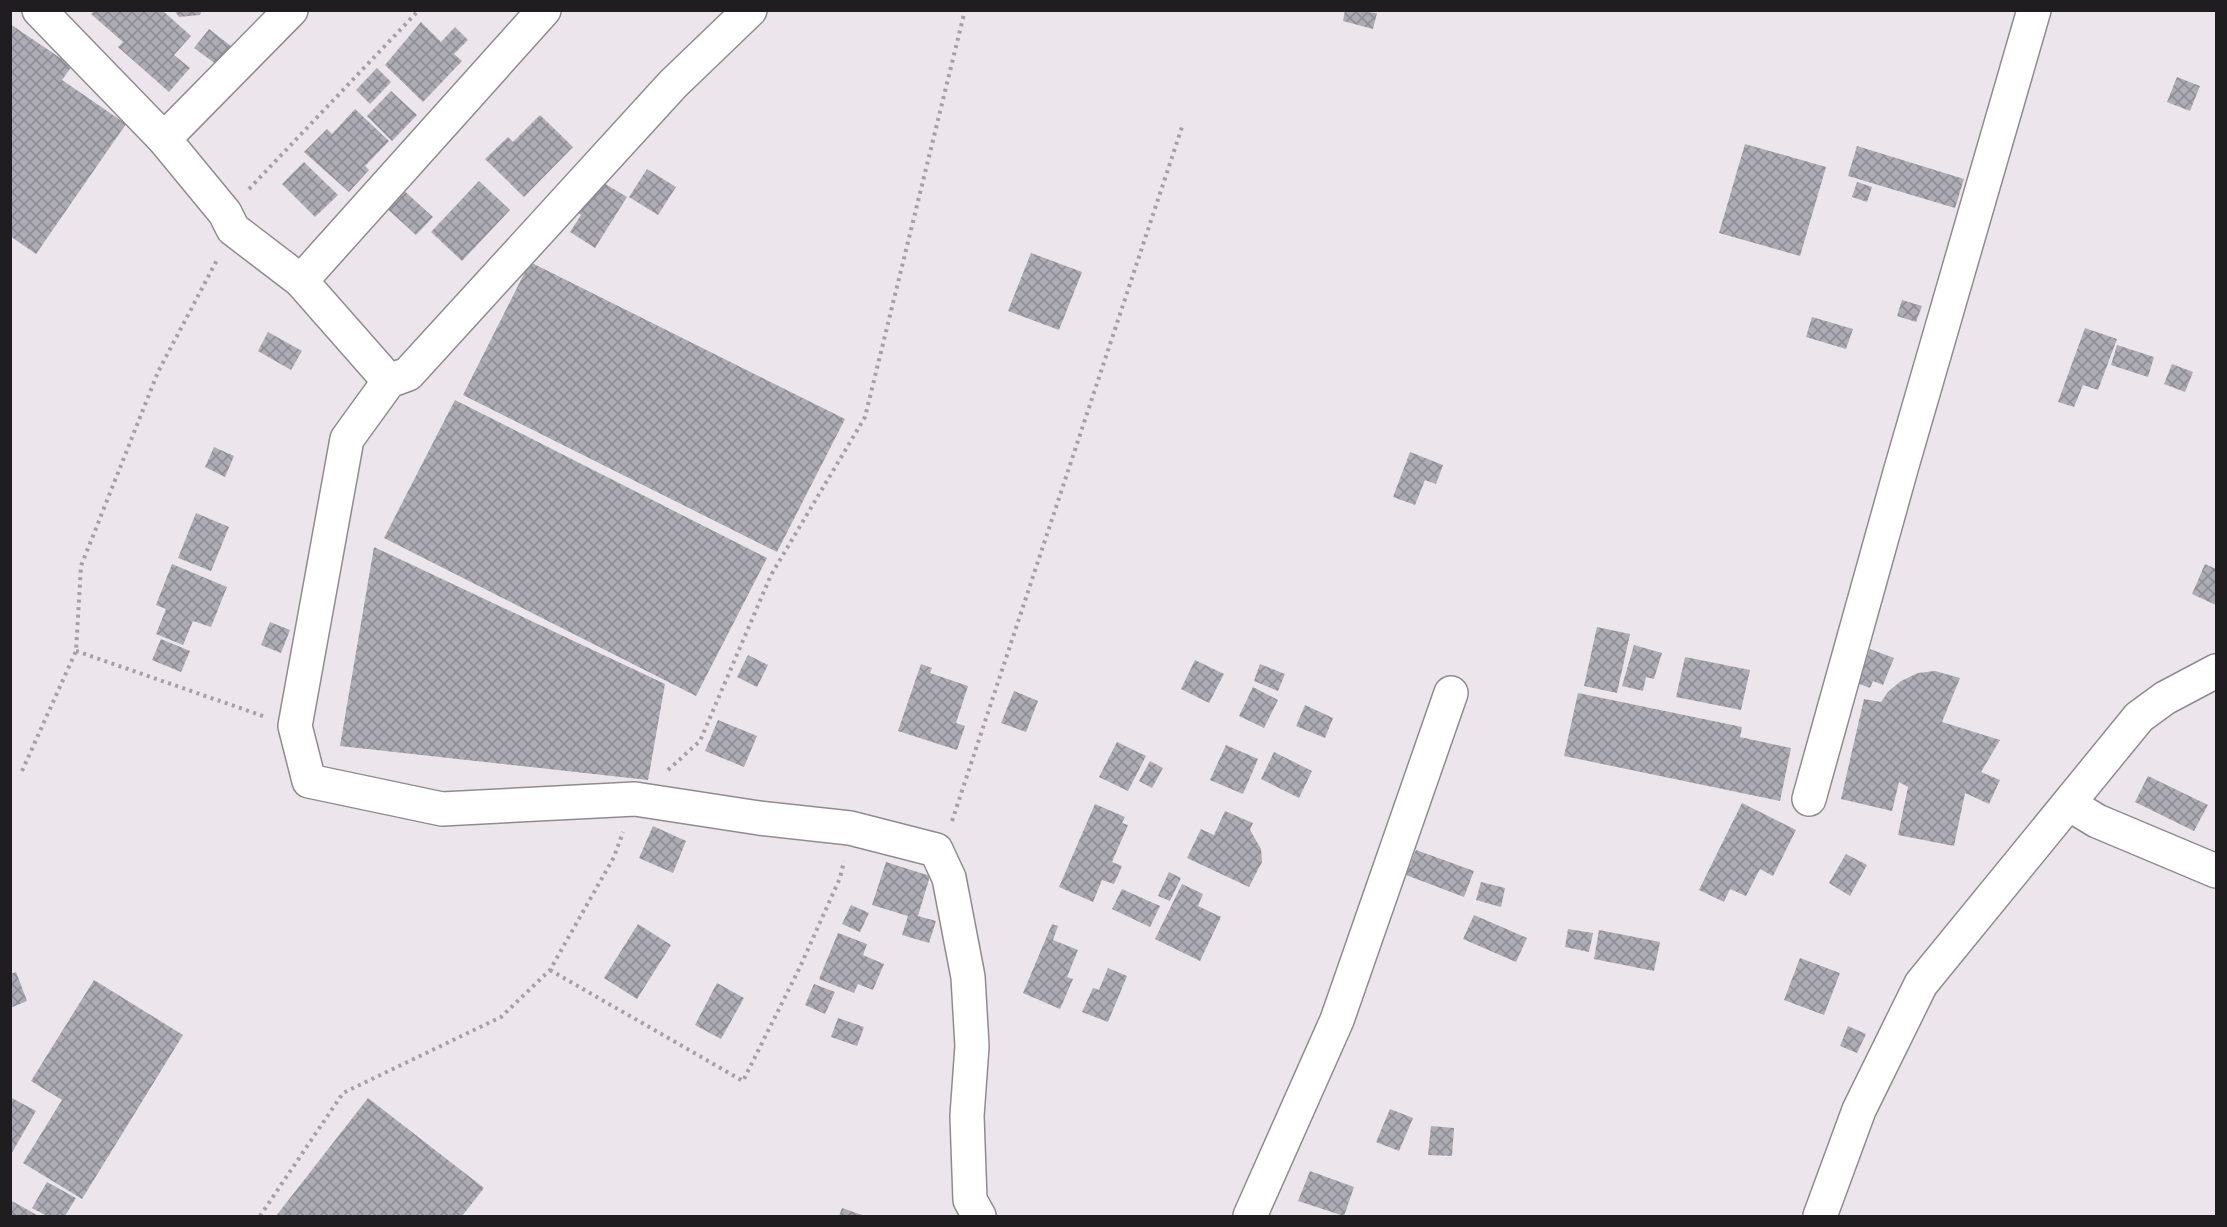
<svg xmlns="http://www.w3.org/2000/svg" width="2227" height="1227" viewBox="0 0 2227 1227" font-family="'Exo 2',sans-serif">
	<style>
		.building { fill: url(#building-cross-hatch) }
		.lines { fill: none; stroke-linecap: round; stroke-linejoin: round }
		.minor-casing { stroke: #918b91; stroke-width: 36 }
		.path { stroke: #a5a0a5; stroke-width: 4; stroke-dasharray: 3 4.5; stroke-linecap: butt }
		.minor { stroke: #fff; stroke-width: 33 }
	</style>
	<defs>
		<pattern id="building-cross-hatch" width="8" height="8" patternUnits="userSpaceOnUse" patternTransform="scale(1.5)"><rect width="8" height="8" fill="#adacb4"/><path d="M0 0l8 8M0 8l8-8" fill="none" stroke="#8c8b92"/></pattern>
	</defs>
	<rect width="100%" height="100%" fill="#ece5ec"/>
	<g class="building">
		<polygon points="95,10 162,10 191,36 174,55 190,68 169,92 118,47 123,42 91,14"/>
		<polygon points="174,10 202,10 200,15 179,17"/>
		<polygon points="1345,10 1377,13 1373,29 1343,21"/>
		<polygon points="421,22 441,42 455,27 468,40 454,54 462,61 423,102 385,65"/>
		<polygon points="10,24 72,66 62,80 126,124 36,254 10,236"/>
		<polygon points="209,29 231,46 216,64 194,48"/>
		<polygon points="377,68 391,82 370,104 356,90"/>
		<polygon points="2177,77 2200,86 2190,111 2167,102"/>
		<polygon points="391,91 417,115 392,141 367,116"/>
		<polygon points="355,109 389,141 365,166 369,170 349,192 304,152 327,129 332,134"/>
		<polygon points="540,115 573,147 524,197 485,159 508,137 513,142"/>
		<polygon points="1745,144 1826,167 1800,256 1719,233"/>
		<polygon points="1857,146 1964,179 1955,208 1848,176"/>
		<polygon points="304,162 338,195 315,217 282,184"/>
		<polygon points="647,169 676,187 658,215 629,197"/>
		<polygon points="597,179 627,197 595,248 570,232 581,215 577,212"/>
		<polygon points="479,181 510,210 462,261 431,232"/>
		<polygon points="1857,182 1872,187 1867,202 1852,197"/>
		<polygon points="400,187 433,217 416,235 383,205"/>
		<polygon points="1031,253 1082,272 1059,330 1008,311"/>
		<polygon points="530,262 845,419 777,552 463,395"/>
		<polygon points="1902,300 1922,306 1916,322 1897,316"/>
		<polygon points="1812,317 1853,329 1846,349 1806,337"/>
		<polygon points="2085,328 2117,339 2098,390 2083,385 2074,407 2058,402"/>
		<polygon points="268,332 302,351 291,370 258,351"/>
		<polygon points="2117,345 2154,357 2148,377 2111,365"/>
		<polygon points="2172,364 2193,372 2185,392 2164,384"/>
		<polygon points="455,400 767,558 696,696 384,538"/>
		<polygon points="214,447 234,456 225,477 205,467"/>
		<polygon points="1410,452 1443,465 1436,484 1425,480 1415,505 1393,497"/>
		<polygon points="196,513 229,527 211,571 178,558"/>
		<polygon points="374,547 665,684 648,780 340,746"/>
		<polygon points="172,564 227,587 211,627 193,621 183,645 156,634 166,609 156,605"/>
		<polygon points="2205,564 2216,569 2216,605 2192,594"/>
		<polygon points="270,622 290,630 281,653 261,645"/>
		<polygon points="1597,627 1630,634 1617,693 1584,686"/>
		<polygon points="161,639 190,651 181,672 152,660"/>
		<polygon points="1634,645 1662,653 1654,679 1646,677 1643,691 1622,686"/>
		<polygon points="1870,649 1894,658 1883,685 1873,681 1870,688 1857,683"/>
		<polygon points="748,655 768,665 757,687 737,677"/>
		<polygon points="1685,657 1750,670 1741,710 1676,697"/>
		<polygon points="1195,660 1224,674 1209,703 1181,689"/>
		<polygon points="921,664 932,668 930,673 968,686 956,723 965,726 957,750 898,731"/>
		<polygon points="1260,664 1285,674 1278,691 1254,681"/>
		<polygon points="1935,671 1960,678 1942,722 2000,740 1981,772 2000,780 1989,804 1965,793 1954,846 1898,835 1908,787 1899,782 1892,811 1841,799 1864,699 1881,702 1888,692 1901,681 1918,673"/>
		<polygon points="1253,687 1278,700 1264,728 1239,716"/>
		<polygon points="1014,691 1038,701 1026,732 1001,723"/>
		<polygon points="1578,693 1742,727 1740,737 1791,748 1780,801 1564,756"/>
		<polygon points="1305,705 1333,718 1325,738 1296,726"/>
		<polygon points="718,720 757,736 744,767 705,751"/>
		<polygon points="1117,742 1146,756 1128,791 1099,777"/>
		<polygon points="1226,745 1258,759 1243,794 1210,780"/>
		<polygon points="1274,752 1312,771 1299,798 1261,779"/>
		<polygon points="1150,761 1163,768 1152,788 1139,781"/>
		<polygon points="2148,776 2208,805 2194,831 2135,802"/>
		<polygon points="1742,803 1796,830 1773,876 1760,869 1746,896 1730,889 1724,902 1699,890"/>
		<polygon points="1095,804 1125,817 1122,823 1128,825 1112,862 1122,866 1114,884 1102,880 1093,902 1059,887"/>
		<polygon points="1225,811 1253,823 1250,830 1261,849 1262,862 1249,887 1187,858 1201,829 1214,835"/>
		<polygon points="653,826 686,841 673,873 639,858"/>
		<polygon points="1416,850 1474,871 1464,897 1406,875"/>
		<polygon points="1846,854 1867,865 1850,896 1829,883"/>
		<polygon points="886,862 930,876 918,916 936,921 929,943 902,935 908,916 872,905"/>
		<polygon points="1169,872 1181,878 1170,901 1158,896"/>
		<polygon points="1481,882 1505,888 1501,907 1476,900"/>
		<polygon points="1182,884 1203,894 1198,906 1221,917 1200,961 1155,939"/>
		<polygon points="1122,889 1160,906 1150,927 1112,909"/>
		<polygon points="851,905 869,913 860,932 842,924"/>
		<polygon points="1474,915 1527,938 1516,962 1463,939"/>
		<polygon points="638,924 671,945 637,999 604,978"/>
		<polygon points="1052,924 1058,926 1053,940 1078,950 1067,977 1073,979 1060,1009 1023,993"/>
		<polygon points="1568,929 1593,933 1589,952 1565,947"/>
		<polygon points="1599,930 1660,942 1654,971 1594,959"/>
		<polygon points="838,933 867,944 863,955 884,964 873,990 858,984 854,993 819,979"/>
		<polygon points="1800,958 1840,973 1824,1015 1784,1000"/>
		<polygon points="1108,968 1127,976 1108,1022 1082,1012 1093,988 1099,990"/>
		<polygon points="16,972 27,1001 10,1008 10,974"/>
		<polygon points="94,980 183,1035 82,1199 23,1163 62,1100 31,1081"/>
		<polygon points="717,983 744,998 721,1039 695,1025"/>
		<polygon points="814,984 835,992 825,1014 805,1005"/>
		<polygon points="838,1018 864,1027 857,1046 831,1037"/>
		<polygon points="1848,1026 1866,1034 1857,1053 1840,1046"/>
		<polygon points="10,1097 36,1111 10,1156"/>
		<polygon points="368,1098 484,1188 462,1216 276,1216"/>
		<polygon points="1390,1109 1413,1118 1399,1151 1376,1142"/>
		<polygon points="1431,1126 1454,1128 1452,1156 1428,1155"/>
		<polygon points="1310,1171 1354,1187 1344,1216 1298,1201"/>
		<polygon points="47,1182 76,1198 65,1216 47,1216 32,1208"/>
		<polygon points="10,1200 37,1215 36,1216 10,1216"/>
		<polygon points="842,1208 865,1216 839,1216"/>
	</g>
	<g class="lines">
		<defs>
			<g id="minor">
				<polyline points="39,10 164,139 225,213 233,229 301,281 389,381"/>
				<polyline points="750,10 673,84 408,374 389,381 347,439 295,726 309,781 442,809 635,799 759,818 850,828 936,850 949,878 968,977 972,1046 967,1116 970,1200 979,1216"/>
				<polyline points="164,139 291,10"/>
				<polyline points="301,281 544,10"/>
				<polyline points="1809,799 1901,469 2034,10"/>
				<polyline points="2069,804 2097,821 2216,871"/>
				<polyline points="1250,1216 1337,1020 1451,693"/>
				<polyline points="1820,1216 1859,1110 1921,984 2139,717 2165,698 2216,671"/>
			</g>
		</defs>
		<use href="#minor" class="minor-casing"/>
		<g class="path">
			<polyline points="249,189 419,10"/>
			<polyline points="76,651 263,716"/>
			<polyline points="668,770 700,741 771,575 865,417 965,10"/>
			<polyline points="22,771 76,651 81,566 158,372 218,258"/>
			<polyline points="952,821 1182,127"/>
			<polyline points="550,970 743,1081 800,967 840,878 844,861"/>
			<polyline points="260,1216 343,1093 501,1017 550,970 614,857 623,832"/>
		</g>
		<use href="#minor" class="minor"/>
	</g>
	<rect width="2227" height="1227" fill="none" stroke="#201d20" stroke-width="24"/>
</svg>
